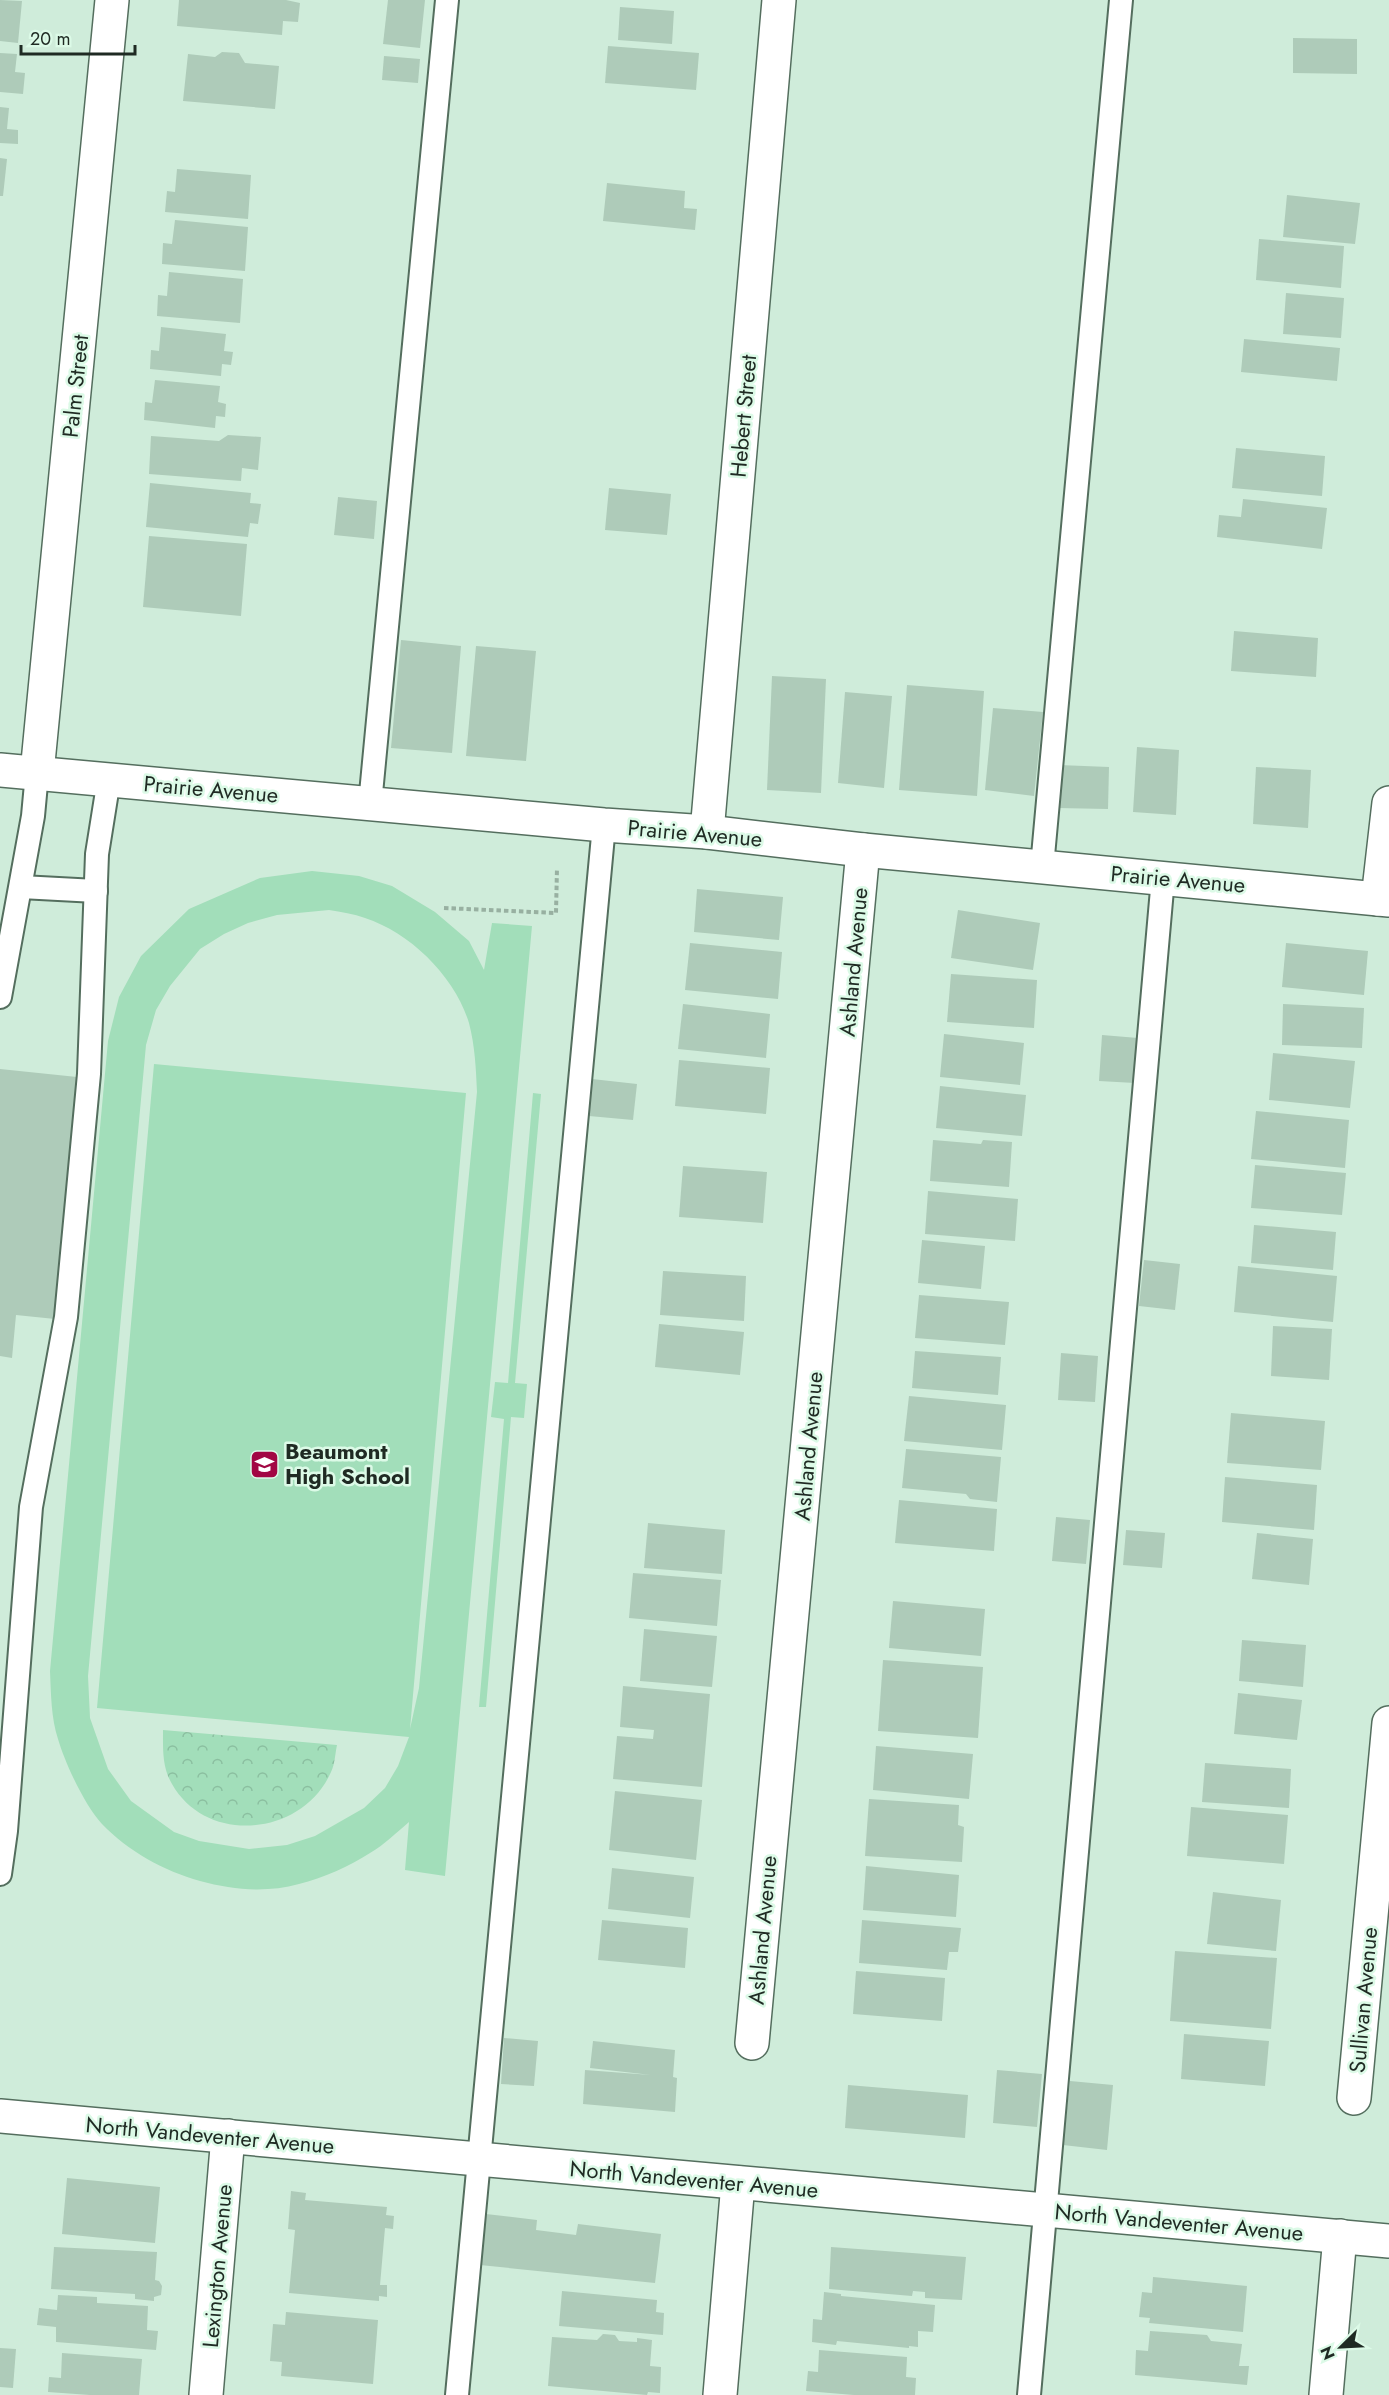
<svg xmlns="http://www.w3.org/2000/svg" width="1389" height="2395" viewBox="0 0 1389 2395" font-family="Jost,sans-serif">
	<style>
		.park { fill: url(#park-crowns) }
		.pitch { fill: #a2deba; fill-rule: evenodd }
		.building { fill: #aecbb9 }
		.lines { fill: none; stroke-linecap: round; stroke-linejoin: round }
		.service-casing { stroke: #546e5e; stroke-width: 26 }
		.minor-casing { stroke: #546e5e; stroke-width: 36 }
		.secondary-casing { stroke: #546e5e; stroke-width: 36 }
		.path { stroke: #98b0a1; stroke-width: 4; stroke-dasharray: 4.5 3; stroke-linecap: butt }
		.service { stroke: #fff; stroke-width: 22 }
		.minor { stroke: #fff; stroke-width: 33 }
		.secondary { stroke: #fff; stroke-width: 33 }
		.labels { text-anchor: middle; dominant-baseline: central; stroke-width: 5; stroke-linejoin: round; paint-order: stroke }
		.street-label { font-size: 22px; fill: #1f2a23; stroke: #dcfae7 }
		.poi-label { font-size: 22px; font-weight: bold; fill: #1f2a23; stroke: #dcfae7; text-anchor: start }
	</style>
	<defs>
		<pattern id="park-crowns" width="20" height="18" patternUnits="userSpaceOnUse" patternTransform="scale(1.5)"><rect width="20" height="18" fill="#a2deba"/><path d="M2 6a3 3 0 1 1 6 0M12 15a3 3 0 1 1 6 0" fill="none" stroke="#8bbfa0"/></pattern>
	</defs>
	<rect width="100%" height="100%" fill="#cfecda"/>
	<path class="park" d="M163,1730l174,15c-2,9 -2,19 -6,27 -28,64 -124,74 -159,12 -10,-17 -9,-35 -9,-54z"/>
	<g class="pitch">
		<path d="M312,871l47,5 33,10 43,26 34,29 15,29 8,-47 40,3 -87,950 -40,-6 4,-48c-12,10 -25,23 -39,31 -20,13 -47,25 -71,31 -33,9 -66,6 -99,-3 -36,-10 -72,-30 -98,-57 -17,-18 -37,-61 -44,-85 -7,-21 -7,-45 -8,-68l58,-630 11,-44 22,-41 48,-47 71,-31zM329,910c12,2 25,4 36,8 46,15 90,59 104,105 6,23 7,46 8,69l-58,596 -9,41 56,-636 -312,-29 -57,644 312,29 -11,29 -13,22 -21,20 -49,28 -28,9 -38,4 -50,-8 -25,-9 -43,-31 -23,-32 -18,-51 -2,-42 58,-631 10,-35 14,-24 30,-37 24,-15 24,-11 29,-8z"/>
		<polygon points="533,1093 541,1094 515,1383 527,1384 524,1418 511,1417 486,1707 479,1707 504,1419 491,1417 495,1382 508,1383"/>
	</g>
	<g class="building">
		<polygon points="0,0 22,1 18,43 0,41"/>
		<polygon points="179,0 286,0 300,3 298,22 283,21 282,35 177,26"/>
		<polygon points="388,0 425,0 420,48 383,44"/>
		<polygon points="620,7 674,11 672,44 618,40"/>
		<polygon points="1293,38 1357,39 1357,74 1293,73"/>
		<polygon points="608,46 699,53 696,90 605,83"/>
		<polygon points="222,52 239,53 245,63 279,66 275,109 183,101 188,54 215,57"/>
		<polygon points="0,53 17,54 15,72 25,73 23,94 0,92"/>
		<polygon points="384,56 420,59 418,83 382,80"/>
		<polygon points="0,107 9,108 7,129 18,130 18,144 0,143"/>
		<polygon points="0,158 7,159 3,196 0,196"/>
		<polygon points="177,169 251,175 248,219 165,212 167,191 175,192"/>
		<polygon points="607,183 685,191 684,208 697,209 695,230 603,221"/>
		<polygon points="1287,195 1360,203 1355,244 1283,237"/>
		<polygon points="175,220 248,227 245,271 162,264 163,243 172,244"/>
		<polygon points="1259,239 1344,246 1341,288 1256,280"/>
		<polygon points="169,272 243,279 240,323 157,316 158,295 167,296"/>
		<polygon points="1286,293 1344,298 1341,338 1283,334"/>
		<polygon points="161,327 226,334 224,351 233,352 231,365 222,364 221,376 150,369 151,350 159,351"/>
		<polygon points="1244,339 1340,348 1337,381 1241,372"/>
		<polygon points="155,380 220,386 218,402 226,404 225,417 216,416 215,428 144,420 145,402 152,403"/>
		<polygon points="228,435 261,437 258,470 242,468 241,481 149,474 151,436 219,441"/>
		<polygon points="1236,448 1325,456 1322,496 1232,488"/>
		<polygon points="150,483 251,493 250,503 261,504 258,524 250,523 248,537 146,527"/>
		<polygon points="609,488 671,494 667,535 605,530"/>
		<polygon points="338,497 377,501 374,539 334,535"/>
		<polygon points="1243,499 1327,508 1322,549 1217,537 1219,515 1241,517"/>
		<polygon points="149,536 247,544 241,616 143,607"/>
		<polygon points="1234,631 1318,638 1316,677 1231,671"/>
		<polygon points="401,640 461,646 452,753 391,748"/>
		<polygon points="476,646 536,651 526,761 466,756"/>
		<polygon points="772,676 826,679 821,793 767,790"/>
		<polygon points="907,685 984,691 977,796 899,790"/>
		<polygon points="845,692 892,696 884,788 838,783"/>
		<polygon points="993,708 1043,712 1034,796 985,790"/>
		<polygon points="1137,747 1179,750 1176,815 1133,812"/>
		<polygon points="1059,765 1109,767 1108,809 1057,808"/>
		<polygon points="1256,767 1311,770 1308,828 1253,824"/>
		<polygon points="697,889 783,897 779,940 694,932"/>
		<polygon points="958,910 1040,923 1033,970 951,958"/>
		<polygon points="690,943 782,952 778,999 685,990"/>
		<polygon points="1286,943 1368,951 1364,995 1282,987"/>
		<polygon points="951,974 1037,980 1034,1028 947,1022"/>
		<polygon points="683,1004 770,1014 766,1058 678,1049"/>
		<polygon points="1283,1004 1364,1008 1362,1048 1282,1045"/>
		<polygon points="944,1034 1024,1043 1020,1085 940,1077"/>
		<polygon points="1102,1035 1138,1038 1135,1083 1099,1081"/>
		<polygon points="1273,1053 1355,1061 1350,1108 1269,1100"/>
		<polygon points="679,1060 770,1068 766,1114 675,1106"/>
		<polygon points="0,1069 77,1077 55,1319 16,1315 12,1358 0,1356"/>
		<polygon points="592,1079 637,1084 633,1120 589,1116"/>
		<polygon points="940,1086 1026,1095 1022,1136 936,1128"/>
		<polygon points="1256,1111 1349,1120 1345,1168 1251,1159"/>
		<polygon points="933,1140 981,1144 983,1140 1012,1142 1009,1187 930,1181"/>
		<polygon points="1255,1165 1346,1173 1342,1215 1251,1208"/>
		<polygon points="683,1166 767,1172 763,1223 679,1217"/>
		<polygon points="928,1191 1018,1199 1015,1241 925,1234"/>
		<polygon points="1254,1225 1336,1232 1333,1270 1251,1263"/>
		<polygon points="922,1240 985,1246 981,1289 918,1283"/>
		<polygon points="1144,1260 1180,1264 1175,1310 1139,1306"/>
		<polygon points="1238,1266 1337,1276 1333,1322 1234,1312"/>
		<polygon points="663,1271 746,1276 744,1321 660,1315"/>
		<polygon points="919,1295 1009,1302 1005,1345 915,1338"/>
		<polygon points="659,1324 744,1332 740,1375 655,1367"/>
		<polygon points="1273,1326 1332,1329 1329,1380 1271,1376"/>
		<polygon points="915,1351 1001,1357 998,1395 912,1388"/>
		<polygon points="1061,1353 1098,1356 1095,1402 1058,1400"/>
		<polygon points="909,1396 1006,1405 1002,1450 904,1441"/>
		<polygon points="1231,1413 1325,1421 1321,1470 1227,1463"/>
		<polygon points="906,1449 1001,1457 997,1502 970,1499 966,1494 902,1488"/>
		<polygon points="1225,1477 1317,1485 1314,1530 1222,1522"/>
		<polygon points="899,1500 997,1509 994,1551 895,1543"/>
		<polygon points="1056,1517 1090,1520 1086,1564 1052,1561"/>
		<polygon points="648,1523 725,1530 722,1574 644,1568"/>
		<polygon points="1126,1530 1165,1533 1162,1568 1123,1565"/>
		<polygon points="1257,1533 1313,1539 1309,1585 1252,1579"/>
		<polygon points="633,1573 721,1580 717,1626 629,1618"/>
		<polygon points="893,1601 985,1609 981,1656 889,1648"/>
		<polygon points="644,1629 717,1636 712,1687 640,1681"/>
		<polygon points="1242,1640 1306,1645 1303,1687 1239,1681"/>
		<polygon points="883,1660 983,1667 978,1738 878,1731"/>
		<polygon points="623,1686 710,1694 702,1787 613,1779 617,1736 653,1739 654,1730 620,1727"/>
		<polygon points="1238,1693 1302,1700 1297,1740 1234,1734"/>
		<polygon points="876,1746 973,1754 969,1799 873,1790"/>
		<polygon points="1205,1763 1291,1769 1289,1808 1202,1802"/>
		<polygon points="615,1791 702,1800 696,1860 609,1850"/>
		<polygon points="869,1799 959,1805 958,1825 964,1827 962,1862 865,1856"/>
		<polygon points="1191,1807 1288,1815 1284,1864 1187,1856"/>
		<polygon points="866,1866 959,1875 956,1917 863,1910"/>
		<polygon points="612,1868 694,1877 690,1918 608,1909"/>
		<polygon points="1213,1892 1281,1900 1276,1951 1207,1944"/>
		<polygon points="602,1920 688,1928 685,1968 598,1960"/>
		<polygon points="862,1920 961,1928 958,1952 949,1952 947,1970 859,1963"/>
		<polygon points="1175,1951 1277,1958 1271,2029 1170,2021"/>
		<polygon points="856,1971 945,1978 942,2021 853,2014"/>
		<polygon points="1184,2034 1269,2041 1265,2086 1181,2079"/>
		<polygon points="504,2038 538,2041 534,2086 501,2084"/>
		<polygon points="593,2041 675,2050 673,2077 677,2078 675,2112 583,2104 585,2070 651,2075 590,2068"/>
		<polygon points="997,2070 1042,2074 1037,2127 993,2123"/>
		<polygon points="1070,2081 1113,2085 1107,2150 1063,2145"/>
		<polygon points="848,2085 968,2095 965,2138 845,2128"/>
		<polygon points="67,2178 160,2187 155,2243 62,2234"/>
		<polygon points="291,2191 306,2193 305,2200 387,2207 386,2215 394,2216 393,2229 385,2228 380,2285 387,2285 387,2297 379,2296 379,2301 289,2293 295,2230 288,2229"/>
		<polygon points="486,2214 537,2220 536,2230 576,2235 578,2224 661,2234 655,2283 480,2265"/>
		<polygon points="54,2247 157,2252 155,2280 159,2281 162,2286 161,2295 154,2297 154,2301 135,2299 135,2294 51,2289"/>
		<polygon points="831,2247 966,2257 962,2300 925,2298 925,2292 913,2291 912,2296 829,2289"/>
		<polygon points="1153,2277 1247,2286 1243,2332 1149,2323 1150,2318 1139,2317 1142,2292 1152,2293"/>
		<polygon points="562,2291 657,2300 656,2312 664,2313 663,2335 559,2326"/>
		<polygon points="824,2292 841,2294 841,2296 935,2305 933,2332 918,2331 918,2347 909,2346 909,2348 837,2341 836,2345 812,2342 813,2319 822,2320"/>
		<polygon points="58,2295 97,2297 97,2303 148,2306 147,2330 158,2331 156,2350 56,2342 56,2327 37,2325 39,2308 57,2310"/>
		<polygon points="286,2312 378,2320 373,2384 281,2376 282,2362 270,2361 273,2324 285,2325"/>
		<polygon points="1150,2331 1207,2335 1211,2341 1242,2344 1239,2366 1249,2366 1247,2385 1135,2375 1136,2350 1148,2351"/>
		<polygon points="603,2334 615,2335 619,2341 637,2342 637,2338 652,2340 650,2366 661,2367 660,2393 648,2392 647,2395 548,2386 552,2337 597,2340"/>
		<polygon points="0,2348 16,2349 13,2388 0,2387"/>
		<polygon points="819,2350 907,2357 906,2377 916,2378 915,2395 854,2395 806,2391 808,2371 818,2372"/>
		<polygon points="62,2353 142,2359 139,2395 90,2395 48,2392 49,2377 61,2378"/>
	</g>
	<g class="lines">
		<defs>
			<g id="service">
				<polyline points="370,804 447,0"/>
				<polyline points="1042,867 1121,0"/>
				<polyline points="21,887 96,891"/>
				<polyline points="0,997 33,816 37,773"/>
				<polyline points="0,1874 6,1831 31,1507 66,1317 89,1074 97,854 109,779"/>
				<polyline points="457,2395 604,825"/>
				<polyline points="1029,2395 1163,878"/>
			</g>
			<g id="minor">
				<polyline points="0,770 604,825 707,832 863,850 1389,900"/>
				<polyline points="37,773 112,0"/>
				<polyline points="707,832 779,0"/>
				<polyline points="1378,899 1389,803"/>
				<polyline points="752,2043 863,850"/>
				<polyline points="1354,2098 1389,1723"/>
				<polyline points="206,2395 228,2136"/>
				<polyline points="720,2395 738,2183"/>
				<polyline points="1326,2395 1340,2236"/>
			</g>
			<polyline id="secondary" points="0,2116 1389,2241"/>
		</defs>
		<use href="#service" class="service-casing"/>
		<use href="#minor" class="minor-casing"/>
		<use href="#secondary" class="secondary-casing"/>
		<polyline class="path" points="444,908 556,913 557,868"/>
		<use href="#service" class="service"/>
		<use href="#minor" class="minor"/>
		<use href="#secondary" class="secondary"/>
	</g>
	<defs>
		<symbol id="school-square" viewBox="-11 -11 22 22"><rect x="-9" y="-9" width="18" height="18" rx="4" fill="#a20744" stroke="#dcfae7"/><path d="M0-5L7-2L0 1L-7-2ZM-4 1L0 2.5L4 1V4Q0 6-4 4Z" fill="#fff"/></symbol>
	</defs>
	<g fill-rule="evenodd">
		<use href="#school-square" x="248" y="1448" width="33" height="33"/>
	</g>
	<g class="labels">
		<g class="street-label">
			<text transform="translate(75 386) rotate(-84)">Palm Street</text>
			<text transform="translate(743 416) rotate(-85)">Hebert Street</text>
			<text transform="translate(211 789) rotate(5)">Prairie Avenue</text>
			<text transform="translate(695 833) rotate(5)">Prairie Avenue</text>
			<text transform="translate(1178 879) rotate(5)">Prairie Avenue</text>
			<text transform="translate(853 962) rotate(-85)">Ashland Avenue</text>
			<text transform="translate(808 1446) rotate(-85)">Ashland Avenue</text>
			<text transform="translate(762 1930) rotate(-85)">Ashland Avenue</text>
			<text transform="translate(1363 2000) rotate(-85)">Sullivan Avenue</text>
			<text transform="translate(210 2135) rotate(5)">North Vandeventer Avenue</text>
			<text transform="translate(694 2179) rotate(5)">North Vandeventer Avenue</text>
			<text transform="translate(1179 2222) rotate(5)">North Vandeventer Avenue</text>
			<text transform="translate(217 2266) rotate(-85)">Lexington Avenue</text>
		</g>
		<g class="poi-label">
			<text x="285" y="1451">Beaumont<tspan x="285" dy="25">High School</tspan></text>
		</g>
	</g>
	<g transform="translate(1341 2347) rotate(246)" stroke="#dcfae7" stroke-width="4.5" paint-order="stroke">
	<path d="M0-4.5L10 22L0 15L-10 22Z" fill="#1f2a23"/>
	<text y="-9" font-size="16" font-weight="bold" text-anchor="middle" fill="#1f2a23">N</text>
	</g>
	<path d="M21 45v9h114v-9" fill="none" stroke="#1f2a23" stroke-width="3"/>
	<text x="30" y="45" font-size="18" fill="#1f2a23" stroke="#dcfae7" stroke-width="4.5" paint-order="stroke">20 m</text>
</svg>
